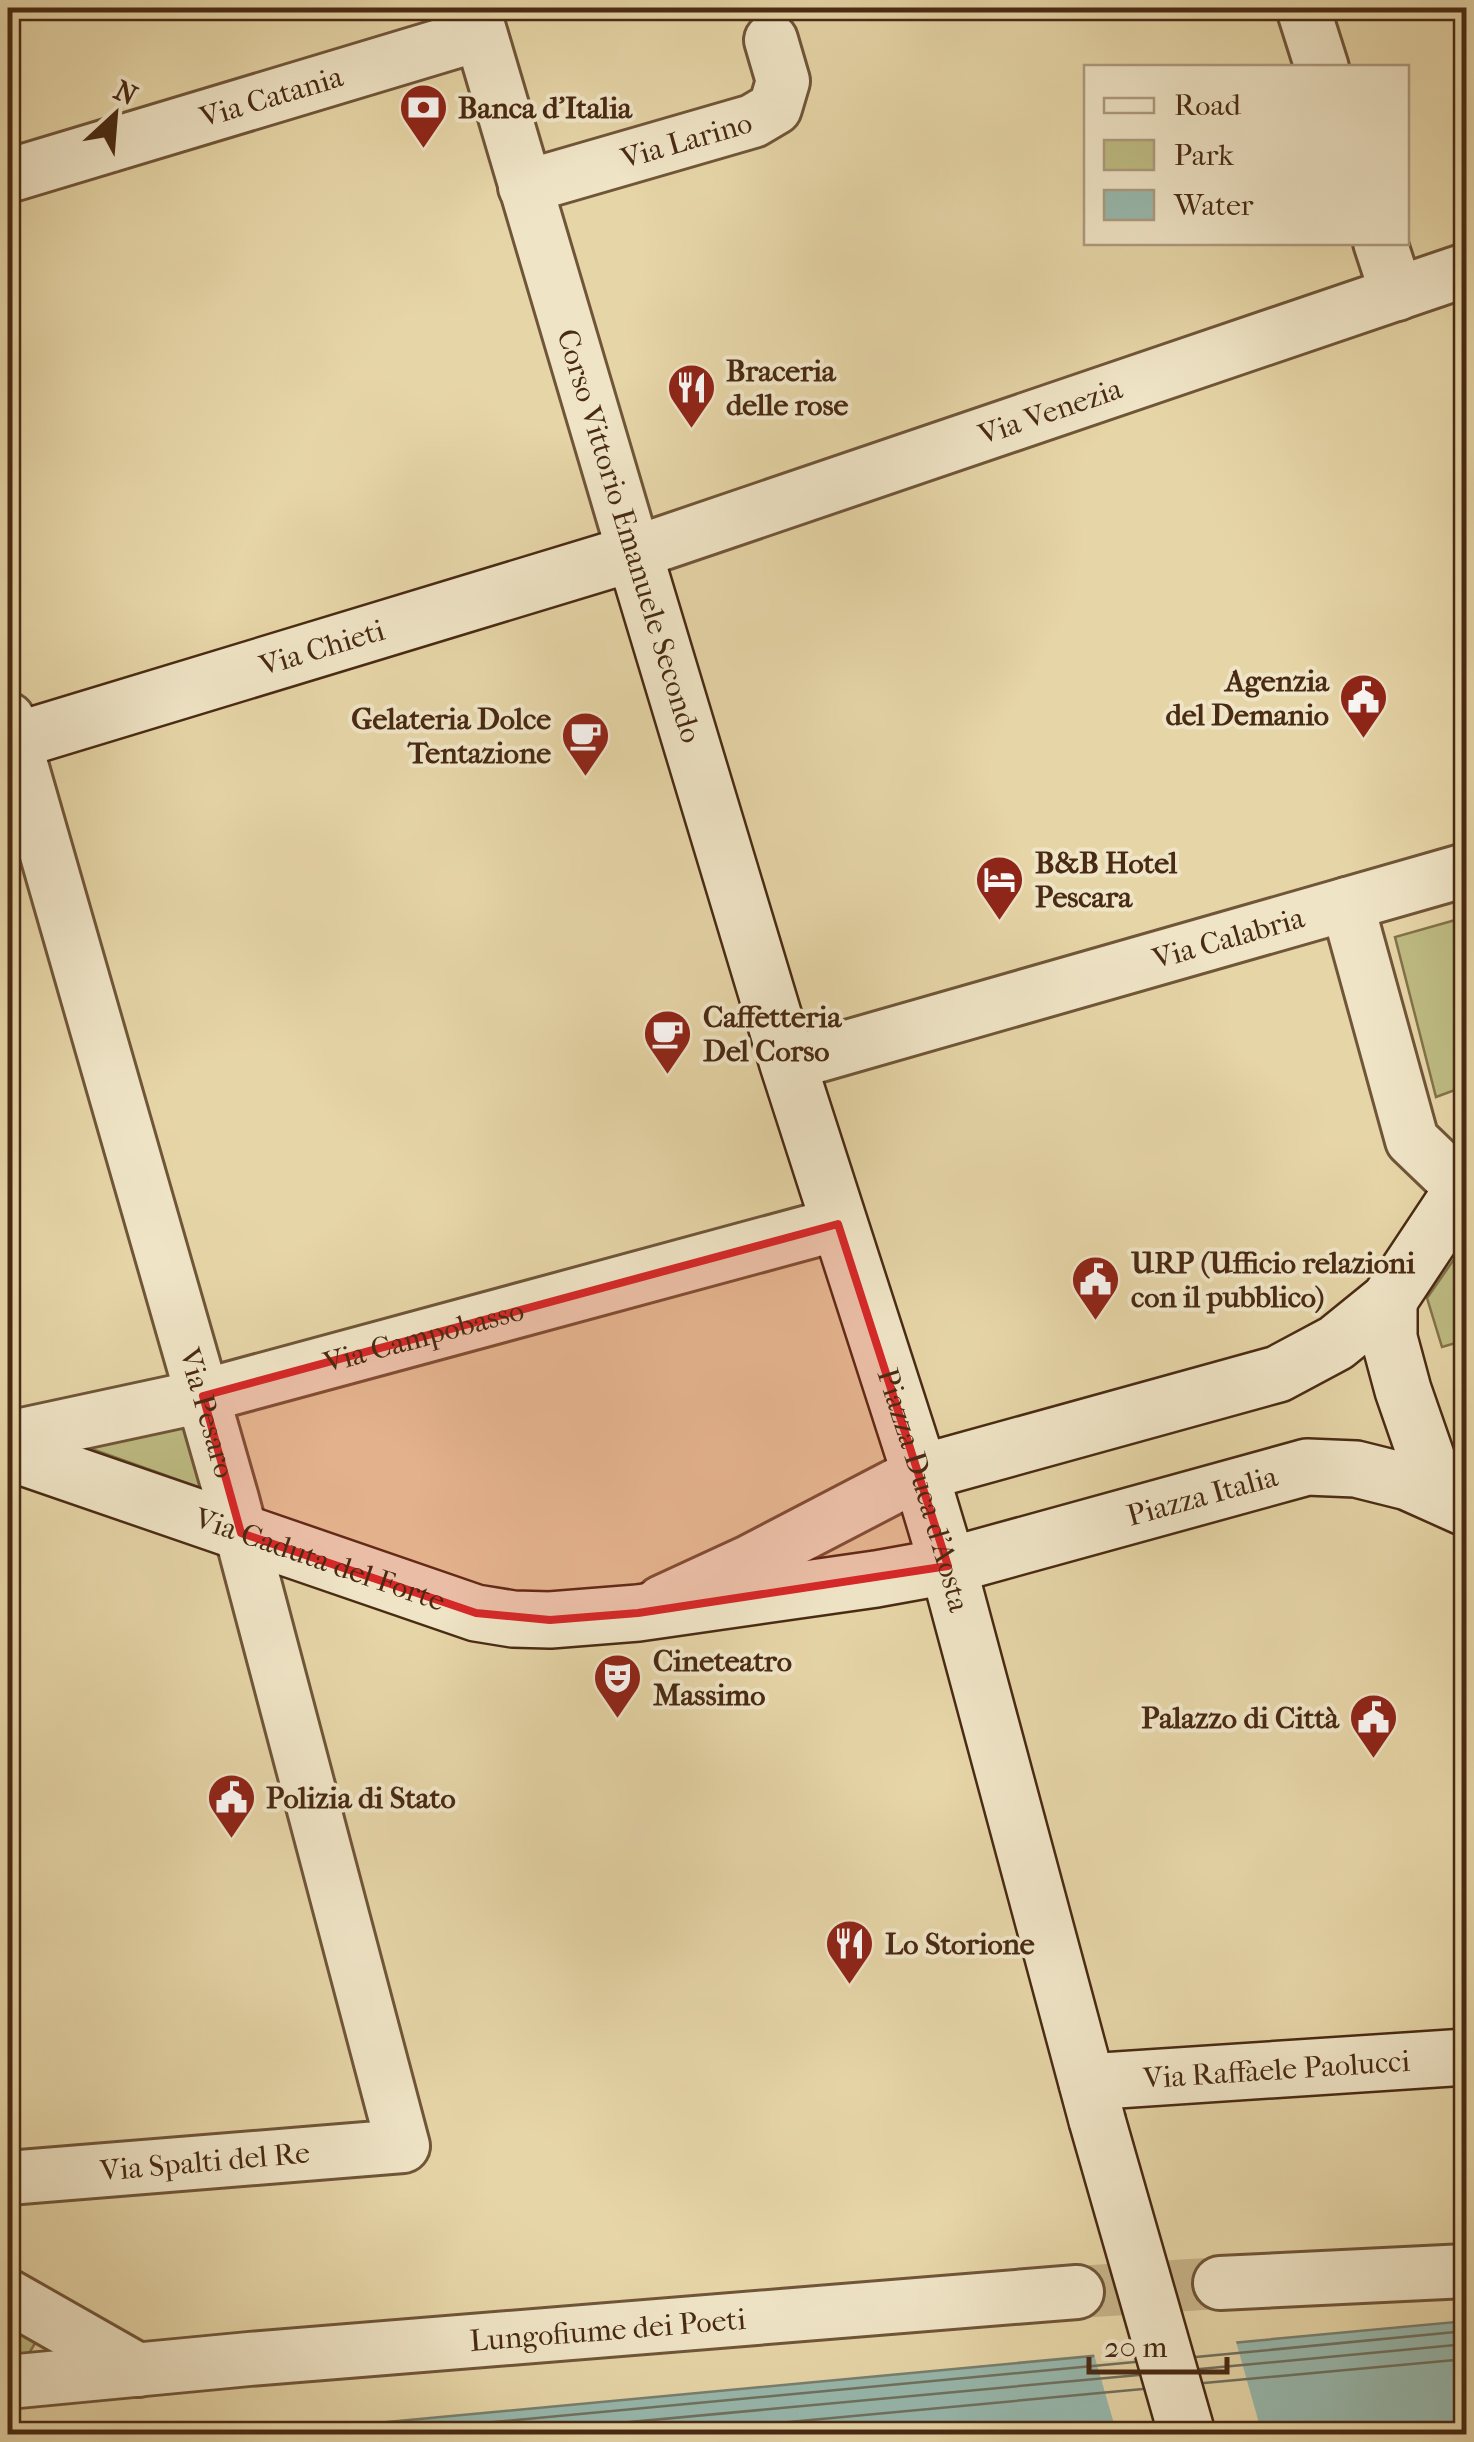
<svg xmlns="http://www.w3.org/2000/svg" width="1474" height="2442" viewBox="0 0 1474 2442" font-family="'IM FELL French Canon',serif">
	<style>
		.green { fill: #bdbb82; stroke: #83724a; stroke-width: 2.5 }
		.water { fill: #97b8ad; stroke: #787f6f; stroke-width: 2.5 }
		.pier { fill: #e6d5a7 }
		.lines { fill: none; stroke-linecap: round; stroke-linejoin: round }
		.shore { stroke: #707160; stroke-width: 2.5 }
		.street-tunnel { stroke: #c7b389; stroke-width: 52; stroke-dasharray: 52 26; stroke-linecap: butt }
		.street-casing { stroke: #705538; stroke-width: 58 }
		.secondary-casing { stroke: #492a13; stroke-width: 60 }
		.street { stroke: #efe4c6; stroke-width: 52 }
		.secondary { stroke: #efe4c6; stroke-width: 55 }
		.secondary-bridge-casing { stroke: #492a13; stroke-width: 60; stroke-linecap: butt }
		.secondary-bridge { stroke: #efe4c6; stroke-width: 55 }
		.marked { fill: #d62828; fill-opacity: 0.2; stroke: #d62828; stroke-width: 8; stroke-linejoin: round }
		.labels { text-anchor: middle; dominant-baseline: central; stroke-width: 8; stroke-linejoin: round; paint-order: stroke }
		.street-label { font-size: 30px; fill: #492a13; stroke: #efe4c6 }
		.poi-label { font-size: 30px; font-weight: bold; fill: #492a13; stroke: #efe4c6; text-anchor: start }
	</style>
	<rect width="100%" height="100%" fill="#e6d5a7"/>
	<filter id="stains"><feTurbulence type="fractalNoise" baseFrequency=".002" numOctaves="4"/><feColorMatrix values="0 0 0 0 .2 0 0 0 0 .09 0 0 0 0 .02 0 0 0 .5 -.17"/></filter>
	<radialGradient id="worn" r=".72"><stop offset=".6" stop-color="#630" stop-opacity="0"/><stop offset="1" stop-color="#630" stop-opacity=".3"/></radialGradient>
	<g class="green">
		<polygon points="1466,917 1466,1086 1436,1097 1395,937"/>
		<polygon points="1466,1242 1466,1340 1442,1347 1427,1298"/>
		<polygon points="202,1419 226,1497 89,1448"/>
		<polygon points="8,2310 37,2340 28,2355 8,2362"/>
	</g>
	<polygon class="water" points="1466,2321 1466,2434 259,2434"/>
	<polygon class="pier" points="1235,2338 1262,2434 1117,2434 1093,2351"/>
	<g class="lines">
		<g class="shore">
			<polyline points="1196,2357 1466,2331"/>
			<polyline points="1200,2369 1466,2344"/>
			<polyline points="1204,2383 1466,2359"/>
			<polyline points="366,2434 1135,2362"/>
			<polyline points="500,2434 1139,2375"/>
			<polyline points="660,2434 1143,2389"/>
		</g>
		<polyline class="street-tunnel" points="1077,2292 1220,2283"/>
		<defs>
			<g id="street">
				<path id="s1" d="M473,8l161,545 832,-283"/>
				<polyline points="1303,8 1322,68"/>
				<path id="s2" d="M8,176l472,-142"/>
				<path id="s3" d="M525,187l228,-66 22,-13 8,-27 -12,-41"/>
				<polyline points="1380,242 1397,294"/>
				<path id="s4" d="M8,719l224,780 171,647 -395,32"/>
				<polyline points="1347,904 1412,1140 1463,1189"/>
				<path id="s5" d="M788,1064l678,-194"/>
				<path id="s6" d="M8,1438l195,-42 635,-172"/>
				<polyline points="662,1602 751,1561 920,1473"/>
				<polyline points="1220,2283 1466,2271"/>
				<polyline points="8,2296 138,2370"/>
				<path id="s7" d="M8,2382l241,-23 828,-67"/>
			</g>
			<g id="secondary">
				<path id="s8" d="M8,743l626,-190 154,511 132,409 28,93 149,554"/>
				<polyline points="1389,1300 1389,1338 1403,1390 1428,1462 1454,1502"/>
				<path id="s9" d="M8,1452l468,161 37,6 37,1 88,-7 238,-34 72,-13 359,-99 49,2 52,13 58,26"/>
				<polyline points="920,1473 1278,1374 1336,1343 1389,1300 1466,1184"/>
				<path id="s10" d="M1087,2082l379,-25"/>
			</g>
		</defs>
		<use href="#street" class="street-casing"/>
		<use href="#secondary" class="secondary-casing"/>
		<use href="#street" class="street"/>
		<use href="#secondary" class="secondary"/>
		<defs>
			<polyline id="secondary-bridge" points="1097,2120 1187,2434"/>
		</defs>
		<use href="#secondary-bridge" class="secondary-bridge-casing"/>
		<use href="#secondary-bridge" class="secondary-bridge"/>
	</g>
	<path class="marked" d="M838,1224l110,342 -310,47 -88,7 -74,-7 -235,-80 -38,-137z"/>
	<defs>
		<symbol id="bank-pin" viewBox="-11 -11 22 30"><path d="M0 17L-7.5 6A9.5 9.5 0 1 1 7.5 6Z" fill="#8f2418" stroke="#efe4c6"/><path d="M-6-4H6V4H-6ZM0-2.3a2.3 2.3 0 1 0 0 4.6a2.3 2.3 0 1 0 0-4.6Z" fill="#fff"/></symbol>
		<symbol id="restaurant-pin" viewBox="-11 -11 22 30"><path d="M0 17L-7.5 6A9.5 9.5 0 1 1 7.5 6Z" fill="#8f2418" stroke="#efe4c6"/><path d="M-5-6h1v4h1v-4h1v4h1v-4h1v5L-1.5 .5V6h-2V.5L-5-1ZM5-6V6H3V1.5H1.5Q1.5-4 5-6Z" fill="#fff"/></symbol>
		<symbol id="civic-pin" viewBox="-11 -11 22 30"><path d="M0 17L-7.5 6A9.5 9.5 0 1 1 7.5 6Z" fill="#8f2418" stroke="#efe4c6"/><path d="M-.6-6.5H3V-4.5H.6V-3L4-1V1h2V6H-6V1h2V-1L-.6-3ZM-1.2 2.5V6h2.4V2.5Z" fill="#fff"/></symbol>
		<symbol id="cafe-pin" viewBox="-11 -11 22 30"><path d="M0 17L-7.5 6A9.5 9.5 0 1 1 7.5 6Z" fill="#8f2418" stroke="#efe4c6"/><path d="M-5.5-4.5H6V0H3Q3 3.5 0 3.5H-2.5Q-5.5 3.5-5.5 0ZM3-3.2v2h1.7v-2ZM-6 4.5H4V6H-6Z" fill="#fff"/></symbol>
		<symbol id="hotel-pin" viewBox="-11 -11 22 30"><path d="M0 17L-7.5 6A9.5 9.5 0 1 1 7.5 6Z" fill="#8f2418" stroke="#efe4c6"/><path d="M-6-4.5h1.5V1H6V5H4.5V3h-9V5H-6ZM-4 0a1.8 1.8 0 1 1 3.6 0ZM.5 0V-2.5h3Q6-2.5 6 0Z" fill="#fff"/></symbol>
		<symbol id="theatre-pin" viewBox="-11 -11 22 30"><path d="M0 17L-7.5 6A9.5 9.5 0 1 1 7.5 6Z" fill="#8f2418" stroke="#efe4c6"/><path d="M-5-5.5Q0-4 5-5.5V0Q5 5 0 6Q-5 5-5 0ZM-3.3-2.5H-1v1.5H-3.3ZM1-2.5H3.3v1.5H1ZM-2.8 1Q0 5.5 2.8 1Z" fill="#fff"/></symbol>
	</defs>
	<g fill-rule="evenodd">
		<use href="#bank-pin" x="396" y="80" width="55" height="75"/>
		<use href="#restaurant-pin" x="664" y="360" width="55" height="75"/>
		<use href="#civic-pin" x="1336" y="670" width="55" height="75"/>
		<use href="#cafe-pin" x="558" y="708" width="55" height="75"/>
		<use href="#hotel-pin" x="972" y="852" width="55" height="75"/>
		<use href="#cafe-pin" x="640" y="1006" width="55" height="75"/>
		<use href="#civic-pin" x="1068" y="1252" width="55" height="75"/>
		<use href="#theatre-pin" x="590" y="1650" width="55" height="75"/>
		<use href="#civic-pin" x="1346" y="1690" width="55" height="75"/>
		<use href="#civic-pin" x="204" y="1770" width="55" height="75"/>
		<use href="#restaurant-pin" x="822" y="1916" width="55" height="75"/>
	</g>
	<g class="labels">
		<g class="street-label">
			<text stroke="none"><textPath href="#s2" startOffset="275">Via Catania</textPath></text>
			<text stroke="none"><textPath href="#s3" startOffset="168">Via Larino</textPath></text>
			<text stroke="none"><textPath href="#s1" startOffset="1008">Via Venezia</textPath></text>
			<text transform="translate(629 536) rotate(73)">Corso Vittorio Emanuele Secondo</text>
			<text stroke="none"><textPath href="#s8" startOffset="328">Via Chieti</textPath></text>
			<text stroke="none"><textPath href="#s5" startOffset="458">Via Calabria</textPath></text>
			<text stroke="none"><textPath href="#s6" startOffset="428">Via Campobasso</textPath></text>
			<text stroke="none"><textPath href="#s4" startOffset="722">Via Pesaro</textPath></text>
			<text stroke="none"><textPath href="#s8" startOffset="1635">Piazza Duca d'Aosta</textPath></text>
			<text stroke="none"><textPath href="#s9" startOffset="1235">Piazza Italia</textPath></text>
			<text stroke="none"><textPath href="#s9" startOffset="330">Via Caduta del Forte</textPath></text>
			<text stroke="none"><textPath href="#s10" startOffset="190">Via Raffaele Paolucci</textPath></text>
			<text transform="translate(205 2162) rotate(-5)">Via Spalti del Re</text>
			<text stroke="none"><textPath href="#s7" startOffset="602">Lungofiume dei Poeti</textPath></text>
		</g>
		<g class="poi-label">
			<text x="458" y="108">Banca d'Italia</text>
			<text x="726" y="371">Braceria<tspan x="726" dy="34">delle rose</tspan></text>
			<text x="1329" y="681" text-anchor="end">Agenzia<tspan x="1329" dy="34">del Demanio</tspan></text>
			<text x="551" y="719" text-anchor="end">Gelateria Dolce<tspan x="551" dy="34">Tentazione</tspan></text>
			<text x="1035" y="863">B&amp;B Hotel<tspan x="1035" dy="34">Pescara</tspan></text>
			<text x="703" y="1017">Caffetteria<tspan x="703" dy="34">Del Corso</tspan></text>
			<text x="1131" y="1263">URP (Ufficio relazioni<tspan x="1131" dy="34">con il pubblico)</tspan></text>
			<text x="653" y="1661">Cineteatro<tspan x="653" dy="34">Massimo</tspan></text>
			<text x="1339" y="1718" text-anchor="end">Palazzo di Città</text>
			<text x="266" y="1798">Polizia di Stato</text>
			<text x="885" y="1944">Lo Storione</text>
		</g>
	</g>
	<rect width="1474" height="2442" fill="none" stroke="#e6d5a7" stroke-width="40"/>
	<rect x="10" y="10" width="1454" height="2422" fill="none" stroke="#492a13" stroke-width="5"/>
	<rect x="20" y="20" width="1434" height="2402" fill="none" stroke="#492a13" stroke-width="2.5"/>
	<rect x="1084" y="65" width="325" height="180" fill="#efe4c6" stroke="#ad9a7e" stroke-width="2.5"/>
	<rect x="1104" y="98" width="50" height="15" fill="#efe4c6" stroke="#ad9a7e" stroke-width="2.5"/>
	<text x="1174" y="115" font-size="30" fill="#492a13">Road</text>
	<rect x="1104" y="140" width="50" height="30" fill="#bdbb82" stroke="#ad9a7e" stroke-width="2.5"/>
	<text x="1174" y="165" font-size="30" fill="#492a13">Park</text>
	<rect x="1104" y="190" width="50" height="30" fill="#97b8ad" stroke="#ad9a7e" stroke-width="2.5"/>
	<text x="1174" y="215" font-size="30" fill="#492a13">Water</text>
	<g transform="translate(115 115) rotate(26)" stroke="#efe4c6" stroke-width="8" paint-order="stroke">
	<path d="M0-8L18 38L0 25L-18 38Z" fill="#492a13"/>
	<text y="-15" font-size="28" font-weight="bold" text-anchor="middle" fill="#492a13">N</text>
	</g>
	<path d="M1089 2357v15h138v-15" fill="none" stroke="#492a13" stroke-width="5"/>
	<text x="1104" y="2357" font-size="30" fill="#492a13" stroke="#efe4c6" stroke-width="8" paint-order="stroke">20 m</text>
	<rect width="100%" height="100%" filter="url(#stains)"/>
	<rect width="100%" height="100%" fill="url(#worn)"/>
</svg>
